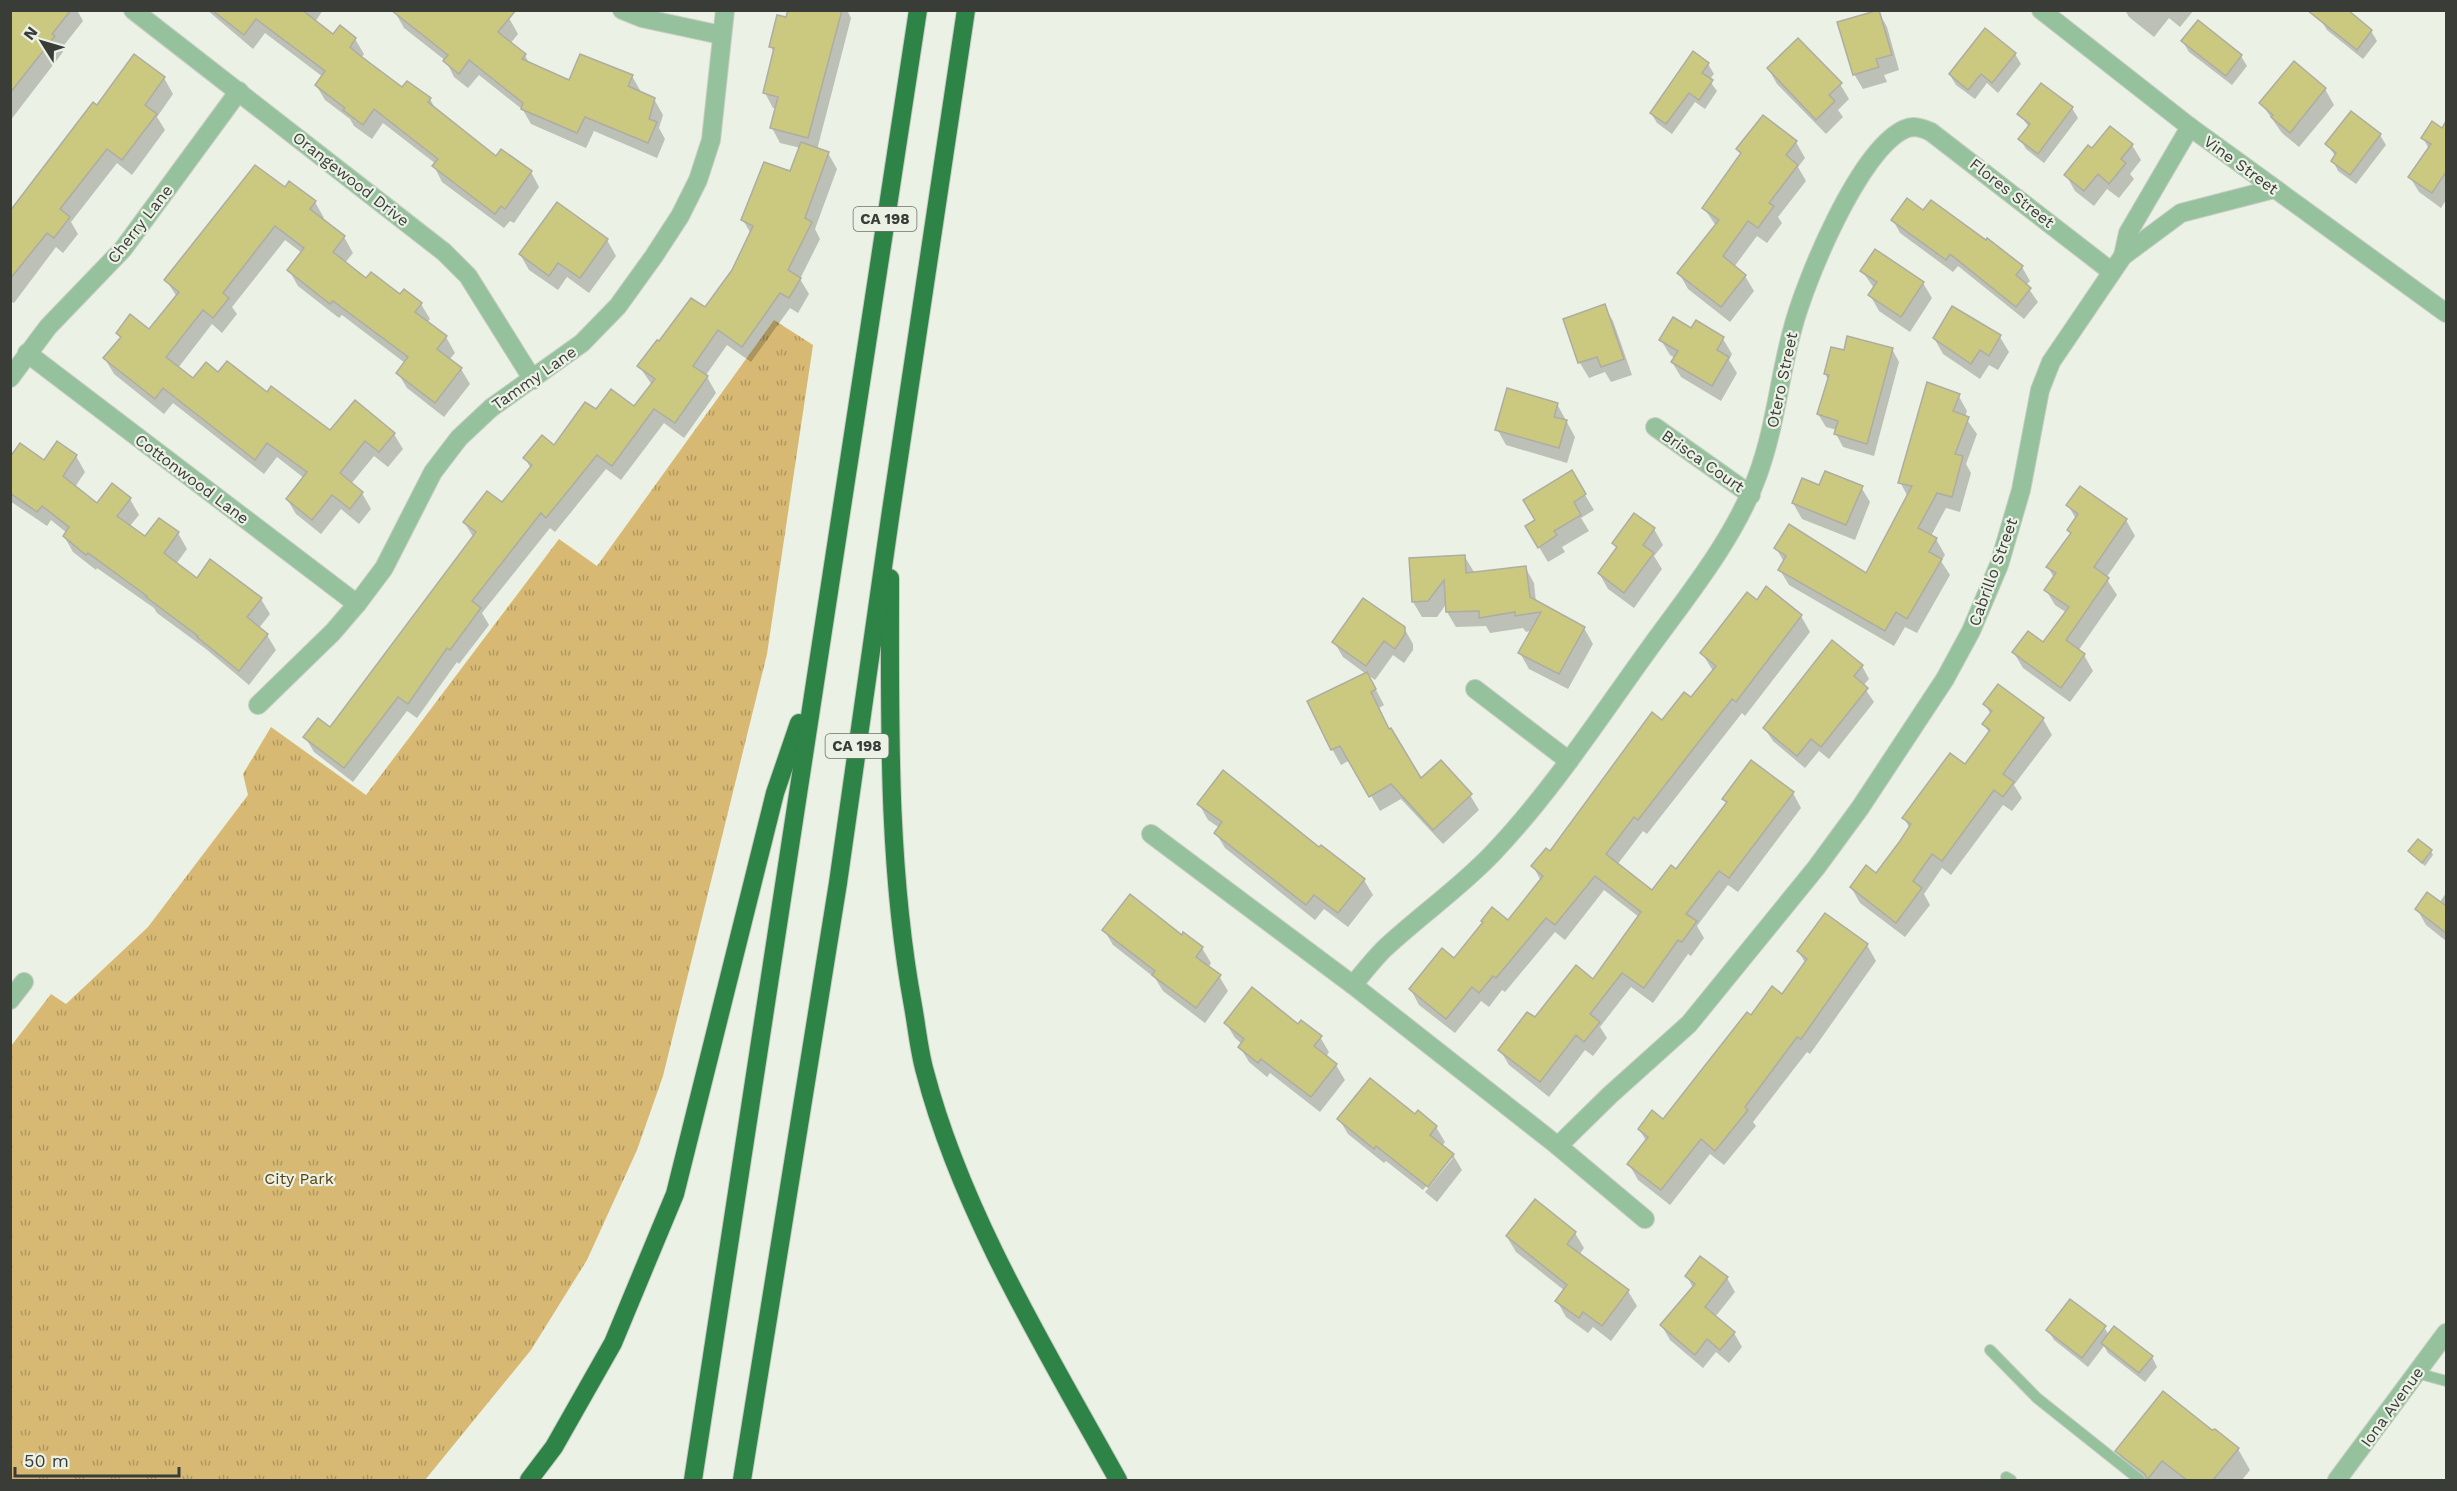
<svg xmlns="http://www.w3.org/2000/svg" width="2457" height="1491" viewBox="0 0 2457 1491" font-family="'Work Sans',sans-serif">
	<style>
		.park { fill: url(#park-tufts) }
		.shadow { fill: #0003 }
		.building { fill: #cbc980; stroke: #adada1; stroke-width: 1.5 }
		.lines { fill: none; stroke-linecap: round; stroke-linejoin: round }
		.service-casing { stroke: #c7cdc2; stroke-width: 12 }
		.minor-casing { stroke: #c7cdc2; stroke-width: 20 }
		.tertiary-casing { stroke: #c7cdc2; stroke-width: 20 }
		.motorway-casing { stroke: #c7cdc2; stroke-width: 20 }
		.service { stroke: #95c19c; stroke-width: 10 }
		.minor { stroke: #95c19c; stroke-width: 18 }
		.tertiary { stroke: #95c19c; stroke-width: 18 }
		.motorway { stroke: #2e8347; stroke-width: 18 }
		.labels { text-anchor: middle; dominant-baseline: central; stroke-width: 4.5; stroke-linejoin: round; paint-order: stroke }
		.shield { fill: #ebf1e5; stroke: #6e726b; stroke-width: 1.5 }
		.shield-label { font-size: 15px; font-weight: bold; fill: #393c37 }
		.street-label { font-size: 16px; fill: #393c37; stroke: #ebf1e5 }
		.park-label { font-size: 16px; fill: #59440d; stroke: #ebf1e5 }
	</style>
	<defs>
		<pattern id="park-tufts" width="24" height="20" patternUnits="userSpaceOnUse" patternTransform="scale(1.5)"><rect width="24" height="20" fill="#d7b974"/><path d="M3 7l-1-3M5 7V3M7 7l1-3M15 17l-1-3M17 17v-4M19 17l1-3" fill="none" stroke="#af9860"/></pattern>
	</defs>
	<rect width="100%" height="100%" fill="#ebf1e5"/>
	<polygon class="park" points="774,320 813,345 767,654 663,1076 637,1150 587,1260 531,1350 425,1480 11,1480 11,1046 51,994 66,1004 148,927 248,795 243,774 271,727 366,795 559,539 597,566"/>
	<g class="shadow">
		<polygon points="10,10 77,10 83,21 61,49 63,52 10,121"/>
		<polygon points="207,10 323,10 315,22 334,36 355,39 364,54 361,58 403,89 430,99 436,110 496,158 531,172 539,187 514,223 510,221 504,228 442,182 434,166 436,164 383,123 372,139 354,126 350,119 325,100 316,85 323,77 265,33 253,49"/>
		<polygon points="790,10 847,10 851,18 817,150 828,153 837,169 815,229 820,239 800,279 809,294 798,313 790,308 751,362 727,345 706,375 716,393 684,438 664,423 621,480 606,469 555,532 550,528 482,613 489,625 459,664 457,662 417,718 407,711 353,782 314,752 305,737 330,730 474,538 464,522 502,504 531,469 525,458 554,447 596,411 635,408 652,385 639,366 659,344 705,309 733,270 751,234 743,220 791,173 801,148 780,143 772,128 776,108 773,108 765,93 774,53 771,47 787,19"/>
		<polygon points="2125,10 2194,10 2180,27 2169,18 2154,37 2129,17"/>
		<polygon points="1878,11 1887,27 1899,70 1884,75 1887,82 1863,89 1854,74"/>
		<polygon points="395,12 509,18 518,34 510,44 525,55 530,65 570,82 632,76 641,92 654,99 663,115 659,128 665,139 657,158 594,131 586,148 531,124 523,110 479,75 468,88 454,77 446,61 404,28"/>
		<polygon points="2321,20 2371,31 2377,41 2363,59 2327,30"/>
		<polygon points="2198,22 2241,56 2247,66 2232,85 2189,52 2183,42"/>
		<polygon points="2015,54 2021,64 1998,93 1987,83 1975,99 1956,85 1950,75"/>
		<polygon points="134,56 164,78 173,94 157,117 165,130 132,175 117,163 71,222 78,234 63,253 56,247 14,303 10,301 10,213 97,107"/>
		<polygon points="2294,63 2325,89 2334,105 2299,147 2282,133 2261,103"/>
		<polygon points="1708,64 1714,74 1709,80 1717,91 1705,109 1695,102 1672,134 1657,123 1651,113"/>
		<polygon points="1768,68 1840,84 1849,99 1838,110 1843,117 1826,134 1777,84"/>
		<polygon points="2042,85 2072,108 2078,118 2044,163 2026,149 2020,139 2029,127 2019,114"/>
		<polygon points="2446,127 2446,200 2441,208 2419,192 2410,177 2429,149 2423,138 2444,131"/>
		<polygon points="2380,135 2386,145 2356,184 2338,171 2333,161 2336,157 2327,144"/>
		<polygon points="1796,142 1805,158 1798,167 1806,181 1778,217 1782,223 1767,243 1757,236 1734,267 1745,276 1754,291 1730,322 1688,289 1679,273 1716,226 1704,208 1741,155 1738,149"/>
		<polygon points="2132,145 2141,160 2130,174 2134,179 2119,198 2107,189 2094,206 2075,191 2066,175 2092,150"/>
		<polygon points="285,189 315,202 324,218 322,220 344,237 353,253 344,264 366,280 421,304 430,319 427,323 446,337 455,353 449,360 461,369 470,384 444,417 407,388 398,373 405,363 342,315 339,318 298,286 289,270 302,253 285,240 232,307 237,314 222,333 212,324 178,368 193,381 218,374 267,394 330,432 394,434 403,449 388,467 374,456 351,484 362,493 371,509 359,524 341,509 321,534 296,514 287,499 304,478 277,457 264,474 173,403 164,414 114,374 105,359 121,339 117,333 149,331 177,297 166,280"/>
		<polygon points="1923,212 1986,242 1988,240 2022,267 2030,281 2026,285 2038,302 2024,319 1958,266 1953,272 1900,233 1893,220"/>
		<polygon points="607,240 616,256 589,293 567,277 558,290 529,270 520,254"/>
		<polygon points="1862,271 1923,283 1932,298 1910,332 1879,311 1870,295 1874,288"/>
		<polygon points="1604,306 1613,321 1632,375 1611,382 1605,372 1589,378 1580,363 1565,320"/>
		<polygon points="1696,322 1723,339 1732,354 1729,360 1737,373 1721,401 1681,377 1672,362 1675,358 1670,355 1661,340 1691,330"/>
		<polygon points="2000,337 2009,352 1998,370 1989,365 1980,379 1943,354 1934,338"/>
		<polygon points="1892,349 1899,362 1874,456 1843,447 1836,434 1837,430 1826,427 1818,414 1829,381 1825,374 1845,352"/>
		<polygon points="1958,395 1967,411 1965,417 1977,434 1966,464 1971,473 1960,512 1946,508 1931,536 1936,539 1945,555 1941,561 1950,575 1917,633 1905,627 1894,646 1789,585 1780,570 1784,562 1776,548 1867,575 1908,497 1900,482"/>
		<polygon points="1557,404 1575,437 1567,463 1506,445 1497,429"/>
		<polygon points="57,443 76,456 85,472 75,487 97,505 130,499 139,515 129,527 145,538 178,533 187,549 176,564 197,580 261,599 270,614 259,628 267,635 276,650 249,685 206,649 157,613 154,608 97,568 96,570 73,552 64,536 67,533 51,520 47,526 10,501 10,459 44,462"/>
		<polygon points="1571,472 1594,510 1581,518 1589,531 1562,547 1565,552 1548,562 1527,527 1536,521"/>
		<polygon points="1820,487 1861,487 1870,502 1855,540 1802,519 1793,503"/>
		<polygon points="2081,488 2126,520 2135,536 2106,578 2117,595 2078,651 2084,655 2093,671 2070,702 2023,668 2014,653 2044,644 2067,613 2055,605 2046,590 2054,578 2048,567 2071,534 2069,530 2076,519 2068,505"/>
		<polygon points="1654,529 1663,545 1654,556 1662,569 1634,608 1608,589 1599,573 1617,549 1614,543"/>
		<polygon points="1465,557 1474,572 1525,567 1534,583 1536,602 1584,628 1593,644 1568,689 1529,669 1520,653 1533,630 1526,632 1523,628 1490,633 1486,626 1456,627 1447,612 1447,603 1437,617 1422,617 1413,602"/>
		<polygon points="1757,602 1801,616 1810,632 1745,716 1742,713 1647,834 1643,831 1617,865 1652,892 1676,871 1727,804 1724,799 1793,793 1801,808 1738,892 1728,885 1697,926 1704,938 1691,956 1688,954 1653,1003 1631,987 1600,1027 1607,1038 1593,1056 1585,1050 1549,1097 1509,1065 1500,1050 1535,1020 1594,981 1639,917 1604,890 1565,940 1555,932 1505,992 1502,990 1489,1007 1481,1001 1455,1033 1419,1005 1411,990 1508,922 1541,881 1533,866 1550,853 1662,722 1691,699 1713,671 1702,653"/>
		<polygon points="1404,628 1413,644 1413,650 1404,663 1393,655 1375,680 1368,675 1384,705 1379,708 1390,731 1421,781 1470,795 1479,810 1443,844 1401,799 1380,811 1350,760 1341,765 1332,749 1366,674 1343,657 1334,642"/>
		<polygon points="1862,666 1869,679 1863,686 1874,702 1829,759 1819,751 1805,768 1773,741 1765,729"/>
		<polygon points="1985,704 2043,719 2052,735 2014,785 2022,798 2012,811 2003,805 1951,875 1942,868 1924,894 1930,905 1905,937 1860,903 1851,887 1877,875 1910,829 1904,818 1965,766 1990,734 1984,725 1991,715"/>
		<polygon points="1199,804 1319,849 1364,880 1373,895 1348,927 1324,909 1315,920 1225,848 1216,833 1220,828 1208,820"/>
		<polygon points="2431,851 2433,855 2425,866 2409,852"/>
		<polygon points="2446,893 2446,941 2426,925 2417,909 2439,903"/>
		<polygon points="1104,930 1182,937 1202,948 1211,963 1208,968 1219,976 1228,991 1205,1023 1163,991 1155,978 1113,945"/>
		<polygon points="1867,945 1876,961 1810,1054 1807,1052 1753,1122 1756,1126 1724,1165 1710,1154 1670,1205 1638,1180 1629,1164 1647,1142 1639,1129 1664,1121 1751,1017 1782,996 1806,964 1798,951"/>
		<polygon points="1226,1023 1298,1026 1320,1037 1329,1052 1326,1057 1336,1065 1345,1080 1320,1112 1270,1073 1267,1077 1249,1062 1240,1047 1242,1044 1235,1038"/>
		<polygon points="1415,1116 1436,1127 1445,1142 1442,1146 1453,1155 1462,1170 1437,1202 1425,1192 1453,1158 1449,1158 1423,1190 1386,1161 1384,1163 1348,1134 1339,1119"/>
		<polygon points="1575,1233 1584,1248 1579,1255 1628,1291 1637,1306 1611,1341 1593,1327 1588,1333 1566,1317 1557,1301 1565,1291 1516,1252 1507,1237"/>
		<polygon points="1687,1276 1727,1278 1735,1292 1715,1317 1734,1333 1742,1347 1729,1363 1716,1352 1703,1368 1670,1340 1662,1326 1693,1288"/>
		<polygon points="2104,1327 2109,1335 2152,1357 2157,1367 2145,1382 2108,1353 2104,1346 2088,1367 2054,1340 2048,1330"/>
		<polygon points="2212,1432 2238,1449 2250,1470 2242,1480 2140,1480 2129,1472 2117,1451"/>
	</g>
	<g class="building">
		<polygon points="10,10 71,10 52,34 55,36 10,93"/>
		<polygon points="212,10 302,10 333,34 340,25 356,38 350,47 358,54 402,87 407,81 431,98 428,102 496,156 501,149 532,171 505,209 501,206 495,214 432,166 438,159 374,109 363,125 343,110 345,108 315,85 325,71 256,19 244,35"/>
		<polygon points="391,10 516,10 498,32 526,54 522,59 569,80 580,54 633,75 628,86 655,98 649,119 657,122 648,143 585,117 577,133 521,109 523,103 469,60 459,74 443,61 448,55"/>
		<polygon points="788,10 842,10 808,138 770,128 778,97 763,93 774,48 769,47 777,15 786,17"/>
		<polygon points="1879,10 1892,55 1876,59 1879,67 1853,75 1837,22"/>
		<polygon points="2307,10 2348,10 2372,30 2357,50"/>
		<polygon points="2198,20 2242,55 2226,76 2181,41"/>
		<polygon points="1985,28 2016,53 1992,83 1981,74 1968,90 1949,74"/>
		<polygon points="1798,38 1842,83 1829,95 1835,101 1816,120 1767,68"/>
		<polygon points="1693,51 1709,63 1702,73 1713,80 1699,100 1689,93 1666,124 1650,113"/>
		<polygon points="134,54 165,77 145,105 157,114 122,160 107,149 60,209 70,217 54,238 47,233 10,279 10,211 93,102 97,105"/>
		<polygon points="2294,61 2326,88 2290,133 2271,117 2273,115 2259,103"/>
		<polygon points="2041,83 2073,107 2038,154 2018,139 2030,124 2017,114"/>
		<polygon points="2351,111 2381,134 2350,175 2331,161 2336,153 2325,144"/>
		<polygon points="1763,115 1797,141 1786,155 1798,165 1769,203 1774,206 1758,228 1748,221 1723,256 1746,275 1721,307 1677,273 1719,220 1702,208 1741,153 1736,149"/>
		<polygon points="2432,121 2442,128 2446,121 2446,172 2432,193 2408,177 2431,144 2421,138"/>
		<polygon points="2110,126 2133,144 2121,159 2126,163 2109,184 2098,174 2084,191 2064,175 2088,145 2092,148"/>
		<polygon points="801,142 829,152 805,218 812,222 788,270 801,278 789,298 780,293 742,347 718,330 693,366 708,376 675,423 654,409 612,466 597,455 546,518 541,513 472,601 481,608 450,650 447,648 408,704 398,697 344,768 303,737 318,718 330,727 476,532 463,522 487,491 502,502 532,465 523,458 542,435 554,445 585,402 596,409 611,389 634,406 655,379 637,366 657,340 659,341 691,298 705,307 732,270 753,226 741,220 764,162 790,171"/>
		<polygon points="255,165 285,187 289,181 316,201 310,209 345,236 333,252 366,278 371,272 400,294 404,289 422,303 415,312 447,336 437,349 462,368 435,403 396,373 408,357 333,301 330,304 287,270 304,248 275,226 223,293 229,298 213,318 203,310 166,357 193,378 206,362 218,372 227,361 267,392 271,386 330,430 355,400 395,433 379,452 365,441 340,473 363,492 350,509 332,495 312,520 286,499 307,472 267,443 255,460 163,388 155,399 103,358 121,337 116,333 130,314 149,329 179,292 164,280"/>
		<polygon points="1907,198 1923,210 1931,200 1986,240 1987,238 2023,266 2016,275 2031,288 2016,307 1950,254 1946,260 1891,220"/>
		<polygon points="557,202 608,239 580,278 558,263 549,276 519,254"/>
		<polygon points="1875,249 1924,282 1901,317 1868,295 1877,282 1860,271"/>
		<polygon points="1605,304 1624,359 1601,367 1597,357 1578,363 1563,319"/>
		<polygon points="1952,306 2001,335 1989,356 1980,350 1971,364 1933,338"/>
		<polygon points="1673,317 1691,328 1696,320 1724,337 1717,350 1729,357 1712,386 1671,362 1678,351 1659,340"/>
		<polygon points="1847,336 1893,348 1867,444 1834,434 1838,421 1817,414 1829,375 1824,374 1831,347 1844,350"/>
		<polygon points="1927,382 1960,394 1953,411 1969,417 1955,454 1963,456 1952,497 1937,493 1918,528 1937,538 1929,552 1942,559 1907,619 1896,612 1885,631 1778,570 1786,556 1774,548 1789,524 1866,573 1912,486 1898,483"/>
		<polygon points="1507,388 1558,403 1554,417 1567,420 1559,448 1495,430"/>
		<polygon points="57,441 77,455 63,476 97,503 112,483 131,498 117,516 145,536 159,518 179,532 164,553 197,578 210,559 262,598 247,617 268,634 239,671 197,637 198,636 146,597 147,596 88,553 86,555 63,536 69,527 42,506 37,512 10,493 10,457 20,443 44,460"/>
		<polygon points="1572,470 1586,494 1574,502 1581,515 1554,531 1557,535 1538,548 1525,526 1535,520 1523,500"/>
		<polygon points="1825,471 1863,486 1846,525 1792,503 1802,478 1819,485"/>
		<polygon points="2080,486 2127,519 2094,567 2109,578 2066,640 2085,654 2061,688 2012,652 2028,631 2043,642 2069,607 2044,590 2056,573 2046,567 2071,533 2067,530 2078,514 2066,505"/>
		<polygon points="1634,513 1655,528 1643,545 1654,553 1624,593 1598,573 1617,547 1612,543"/>
		<polygon points="1465,555 1466,573 1526,566 1530,597 1585,627 1559,674 1518,653 1541,612 1515,616 1515,612 1479,618 1479,611 1446,612 1444,580 1428,601 1412,602 1409,558"/>
		<polygon points="1766,586 1802,615 1736,702 1732,699 1638,820 1634,817 1606,854 1652,890 1671,865 1676,869 1727,802 1722,799 1751,760 1794,792 1729,878 1719,871 1686,914 1697,921 1682,942 1678,940 1644,988 1622,973 1590,1014 1600,1022 1584,1042 1576,1035 1540,1082 1498,1050 1527,1012 1535,1017 1576,965 1593,979 1641,912 1595,876 1555,925 1546,918 1496,978 1493,976 1479,993 1472,987 1446,1019 1409,989 1442,948 1454,958 1483,922 1481,921 1492,907 1508,920 1543,876 1531,866 1546,848 1550,851 1652,712 1662,720 1684,692 1691,697 1716,666 1700,653 1747,592 1757,600"/>
		<polygon points="1363,598 1405,627 1405,634 1395,649 1384,641 1366,666 1332,642"/>
		<polygon points="1832,640 1863,665 1854,676 1868,688 1821,747 1811,739 1797,756 1763,728"/>
		<polygon points="1367,672 1376,689 1371,692 1389,729 1391,728 1421,778 1441,760 1472,794 1433,830 1391,784 1369,797 1340,746 1331,750 1307,701"/>
		<polygon points="1998,684 2044,718 2003,774 2014,782 2003,797 1994,790 1942,861 1932,854 1913,881 1922,888 1896,923 1850,887 1866,865 1876,873 1900,841 1911,824 1902,818 1950,753 1965,764 1990,730 1982,724 1992,711 1983,704"/>
		<polygon points="1223,770 1319,847 1321,845 1365,879 1338,913 1314,895 1306,905 1214,833 1222,822 1197,804"/>
		<polygon points="2418,839 2432,850 2422,863 2408,851"/>
		<polygon points="2427,892 2446,906 2446,933 2415,909"/>
		<polygon points="1130,894 1182,935 1183,932 1203,947 1196,957 1221,975 1196,1008 1152,975 1155,971 1102,930"/>
		<polygon points="1825,913 1868,944 1801,1039 1797,1037 1745,1107 1748,1110 1715,1151 1701,1139 1661,1190 1627,1164 1648,1137 1638,1129 1652,1110 1663,1119 1747,1012 1751,1015 1772,986 1782,994 1807,959 1797,951"/>
		<polygon points="1252,987 1298,1024 1301,1020 1322,1036 1314,1046 1337,1064 1311,1097 1261,1059 1258,1063 1238,1047 1244,1039 1224,1023"/>
		<polygon points="1370,1078 1415,1114 1418,1110 1437,1126 1430,1135 1454,1154 1428,1187 1376,1146 1374,1149 1337,1119"/>
		<polygon points="1535,1199 1576,1232 1567,1244 1629,1290 1602,1326 1583,1312 1579,1318 1555,1301 1567,1285 1506,1236"/>
		<polygon points="1700,1256 1728,1277 1705,1307 1735,1332 1720,1350 1707,1339 1695,1355 1660,1325 1695,1284 1685,1276"/>
		<polygon points="2070,1299 2106,1326 2082,1358 2046,1330"/>
		<polygon points="2114,1326 2153,1356 2139,1373 2101,1343"/>
		<polygon points="2163,1391 2212,1430 2215,1429 2239,1448 2213,1480 2187,1480 2162,1461 2147,1480 2145,1474 2115,1451"/>
	</g>
	<g class="lines">
		<defs>
			<g id="service">
				<polyline points="1990,1350 2037,1398 2140,1480"/>
				<polyline points="2417,1373 2446,1381"/>
				<polyline points="2006,1477 2011,1480"/>
			</g>
			<g id="minor">
				<polyline points="133,10 444,252 468,276 533,380"/>
				<polyline points="622,10 642,18 721,35"/>
				<polyline points="2123,256 2128,233 2190,127"/>
				<polyline points="27,353 357,604"/>
				<polyline points="10,378 48,327 123,249 239,91"/>
				<polyline points="1655,427 1751,495"/>
				<polyline points="1475,689 1569,761"/>
				<polyline points="258,705 333,632 357,604 384,568 433,472 459,438 491,408 582,343 618,306 654,256 680,216 698,180 711,140 725,10"/>
				<path d="M1151,834l202,151c10,-12 20,-25 31,-36 35,-33 76,-61 109,-96 59,-62 106,-135 156,-204 39,-54 85,-110 108,-172 18,-48 22,-98 35,-146 12,-48 67,-182 113,-202 9,-4 17,-1 26,3l181,140"/>
				<polyline points="1353,985 1558,1146 1645,1219"/>
				<polyline points="10,1000 24,982"/>
				<polyline points="1558,1146 1610,1095 1689,1024 1816,868 1860,808 1945,679 1971,631 1999,565 2021,490 2040,390 2051,362 2123,256 2181,213 2274,189"/>
			</g>
			<g id="tertiary">
				<polyline points="2041,10 2190,127 2446,313"/>
				<polyline points="2337,1480 2446,1333"/>
			</g>
			<g id="motorway">
				<path d="M890,578c0,143 -3,287 23,428 4,22 6,45 12,66 37,142 122,280 193,408"/>
				<polyline points="529,1480 554,1447 613,1343 675,1194 775,793 799,723"/>
				<polyline points="693,1480 918,10"/>
				<polyline points="742,1480 838,883 891,511 966,10"/>
			</g>
		</defs>
		<use href="#service" class="service-casing"/>
		<use href="#minor" class="minor-casing"/>
		<use href="#tertiary" class="tertiary-casing"/>
		<use href="#motorway" class="motorway-casing"/>
		<use href="#service" class="service"/>
		<use href="#minor" class="minor"/>
		<use href="#tertiary" class="tertiary"/>
		<use href="#motorway" class="motorway"/>
	</g>
	<g class="labels">
		<g class="shield">
			<rect x="853.5" y="207" width="63" height="24" rx="4.5"/>
			<rect x="825.5" y="734" width="63" height="24" rx="4.5"/>
		</g>
		<g class="shield-label">
			<text x="885" y="219">CA 198</text>
			<text x="857" y="746">CA 198</text>
		</g>
		<g class="street-label">
			<text transform="translate(2241 165) rotate(36)">Vine Street</text>
			<text transform="translate(351 179) rotate(38)">Orangewood Drive</text>
			<text transform="translate(2012 193) rotate(38)">Flores Street</text>
			<text transform="translate(140 224) rotate(-52)">Cherry Lane</text>
			<text transform="translate(534 378) rotate(-35)">Tammy Lane</text>
			<text transform="translate(1782 380) rotate(-78)">Otero Street</text>
			<text transform="translate(1703 461) rotate(35)">Brisca Court</text>
			<text transform="translate(192 479) rotate(37)">Cottonwood Lane</text>
			<text transform="translate(1993 572) rotate(-70)">Cabrillo Street</text>
			<text transform="translate(2392 1407) rotate(-54)">Iona Avenue</text>
		</g>
		<g class="park-label">
			<text x="299" y="1178">City Park</text>
		</g>
	</g>
	<rect width="2457" height="1491" fill="none" stroke="#393c37" stroke-width="24"/>
	<g transform="translate(42 42) rotate(307)" stroke="#ebf1e5" stroke-width="4.5" paint-order="stroke">
	<path d="M0-4.5L10 22L0 15L-10 22Z" fill="#393c37"/>
	<text y="-9" font-size="16" font-weight="bold" text-anchor="middle" fill="#393c37">N</text>
	</g>
	<path d="M15 1467v9h164v-9" fill="none" stroke="#393c37" stroke-width="3"/>
	<text x="24" y="1467" font-size="18" fill="#393c37" stroke="#ebf1e5" stroke-width="4.5" paint-order="stroke">50 m</text>
</svg>
